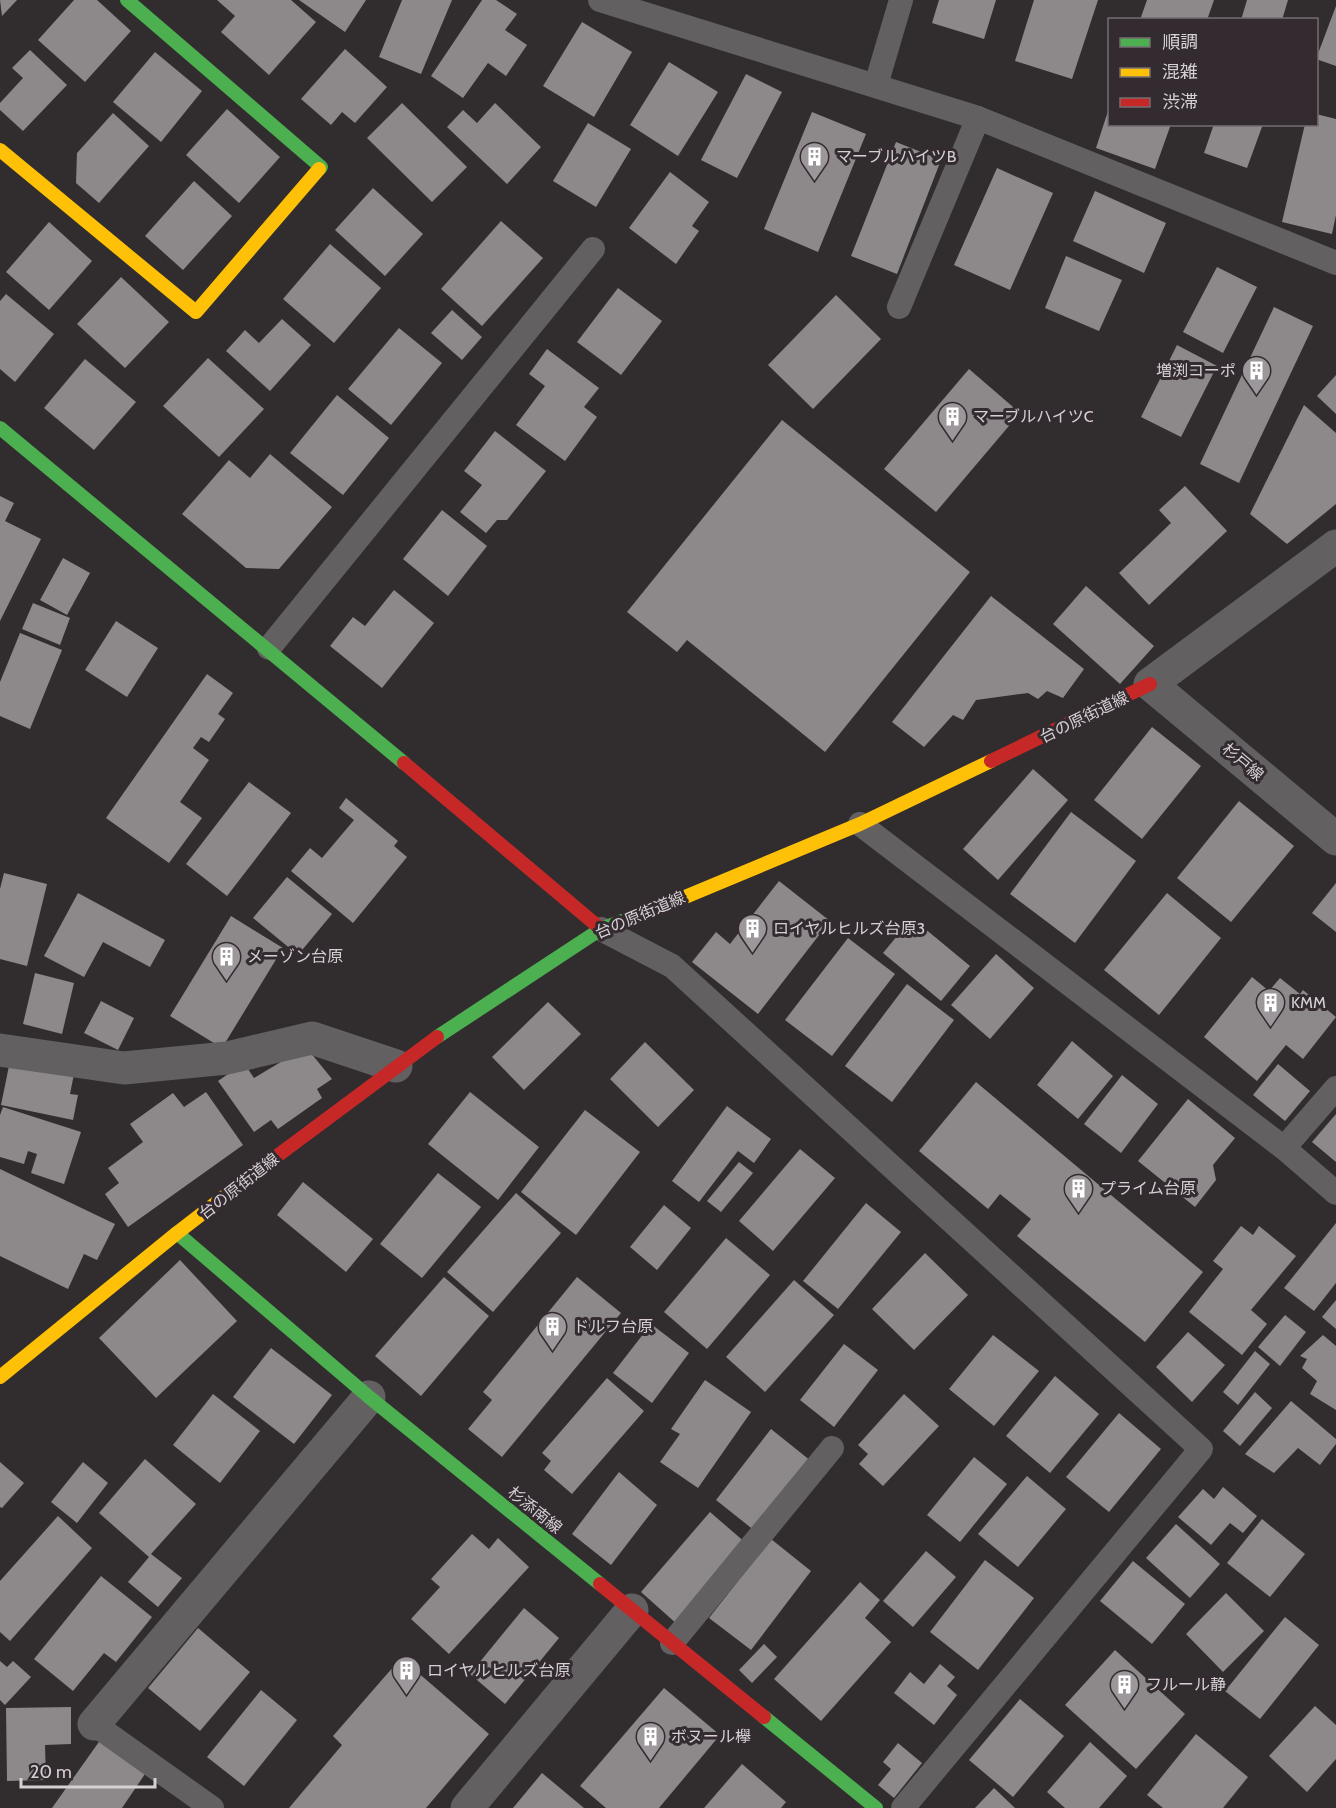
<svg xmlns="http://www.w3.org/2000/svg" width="1336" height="1808" viewBox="0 0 1336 1808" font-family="Cabin,'Noto Sans JP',sans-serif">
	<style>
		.building { fill: #8d898b }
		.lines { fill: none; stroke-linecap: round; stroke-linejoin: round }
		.lane { stroke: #636062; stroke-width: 24 }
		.street { stroke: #636062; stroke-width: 33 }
		.fast { stroke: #4caf50; stroke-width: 14 }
		.slow { stroke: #ffc107; stroke-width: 14 }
		.jam { stroke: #c62828; stroke-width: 14 }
		.labels { text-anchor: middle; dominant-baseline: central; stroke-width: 6; stroke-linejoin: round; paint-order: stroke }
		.poi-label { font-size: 16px; fill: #d5d0d3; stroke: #332b30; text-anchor: start }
		.street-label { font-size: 16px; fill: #d5d0d3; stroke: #332b30 }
	</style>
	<rect width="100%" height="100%" fill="#312d2f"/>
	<g class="building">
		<polygon points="0,0 17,0 2,16"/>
		<polygon points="74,0 97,0 131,31 85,82 38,40"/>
		<polygon points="217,0 291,0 316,22 269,75 221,32 235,16"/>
		<polygon points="299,0 366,0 345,32"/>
		<polygon points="402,0 452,0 421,74 379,57"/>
		<polygon points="482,0 496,0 517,14 505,30 527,45 506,76 488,63 463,98 431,76"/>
		<polygon points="939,0 996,0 984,39 932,23"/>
		<polygon points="1034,0 1098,0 1072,79 1015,61"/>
		<polygon points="1147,0 1214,0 1207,20 1140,20"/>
		<polygon points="1247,0 1288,0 1282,20 1241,20"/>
		<polygon points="1336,6 1336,66 1316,59"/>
		<polygon points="582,22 632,52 594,117 543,86"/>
		<polygon points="345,49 387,87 355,123 342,112 331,125 301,99"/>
		<polygon points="30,50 67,85 23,131 0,110 0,103 23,78 12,68"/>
		<polygon points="155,52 202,91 161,142 113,102"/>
		<polygon points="669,62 718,92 678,156 630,125"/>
		<polygon points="746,74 782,92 737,178 701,160"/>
		<polygon points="402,103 467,167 432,202 367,138"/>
		<polygon points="495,103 541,147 507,184 447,127 463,110 477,123"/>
		<polygon points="1109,108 1110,124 1171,124 1155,169 1096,148"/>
		<polygon points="227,109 280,157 239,203 186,155"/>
		<polygon points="812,112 866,134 818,252 764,229"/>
		<polygon points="113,113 149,146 99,203 76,183 77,153"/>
		<polygon points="1316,114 1336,119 1336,215 1332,234 1282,222 1305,124 1316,124"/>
		<polygon points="588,123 631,149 596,207 553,181"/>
		<polygon points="1214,124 1263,124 1247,168 1204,153"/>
		<polygon points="896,142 941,160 897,274 851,256"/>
		<polygon points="997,168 1053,193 1010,290 954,265"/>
		<polygon points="670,172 709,202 692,226 699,231 676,264 629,228"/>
		<polygon points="194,181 232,216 183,270 145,236"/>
		<polygon points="373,188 423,234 385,276 335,230"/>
		<polygon points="1095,191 1166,223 1144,273 1073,241"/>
		<polygon points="501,221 543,258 482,326 441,289"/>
		<polygon points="49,222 92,261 49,310 6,272"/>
		<polygon points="330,244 381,288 334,343 283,299"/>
		<polygon points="1066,256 1122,280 1099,331 1045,308"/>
		<polygon points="1217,267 1257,287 1223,353 1183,332"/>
		<polygon points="121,277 169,322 125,368 77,324"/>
		<polygon points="618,288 662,321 621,375 577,342"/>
		<polygon points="6,294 54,334 15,382 0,369 0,301"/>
		<polygon points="836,295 881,339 813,409 768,365"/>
		<polygon points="1274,307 1313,326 1239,483 1200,464"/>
		<polygon points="452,310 482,337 462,360 431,333"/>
		<polygon points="282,319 311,345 270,391 226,351 245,330 259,343"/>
		<polygon points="399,328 442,363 391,425 348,389"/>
		<polygon points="1177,345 1217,366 1181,437 1141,417"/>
		<polygon points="547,349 599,388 584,407 597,417 565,461 516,425 545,386 529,374"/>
		<polygon points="208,358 264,409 219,457 163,406"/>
		<polygon points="85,359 136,402 94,450 44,408"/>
		<polygon points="969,369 1020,413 936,512 884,469"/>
		<polygon points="1336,375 1336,414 1317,396"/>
		<polygon points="337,395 389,438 343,495 290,453"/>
		<polygon points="1304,405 1336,433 1336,504 1287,544 1250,514"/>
		<polygon points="782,420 970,572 825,752 687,640 677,652 627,612"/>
		<polygon points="495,431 546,471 507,520 497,520 486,533 460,512 482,485 464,471"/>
		<polygon points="270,454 332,507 279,569 246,568 182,514 229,460 250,478"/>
		<polygon points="1185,486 1227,531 1149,605 1119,573 1171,523 1159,510"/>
		<polygon points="0,496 14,503 5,521 41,539 0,621"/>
		<polygon points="442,510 487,546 448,596 403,559"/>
		<polygon points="63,558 90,573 67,615 40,600"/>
		<polygon points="1086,586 1154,646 1120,684 1053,624"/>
		<polygon points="394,590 434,623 382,688 330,646 353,617 365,626"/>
		<polygon points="991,596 1084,669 1063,698 1047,691 1038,699 1028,693 976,700 963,720 953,715 924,747 892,722"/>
		<polygon points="33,603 70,618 60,645 22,629"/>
		<polygon points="116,621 158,648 127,697 85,670"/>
		<polygon points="20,633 62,650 30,729 0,716 0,682"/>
		<polygon points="207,674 233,693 218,714 225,719 209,742 201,737 193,748 209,760 180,802 202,818 169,863 106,818"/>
		<polygon points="1152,727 1201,766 1142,839 1094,800"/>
		<polygon points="1033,769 1068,800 998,880 963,849"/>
		<polygon points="249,782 291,813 227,896 186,864"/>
		<polygon points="346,798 398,841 394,846 407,857 353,923 291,871 310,848 322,858 354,820 339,808"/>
		<polygon points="1239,801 1294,846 1231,922 1177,878"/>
		<polygon points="1071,812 1136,861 1075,943 1010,894"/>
		<polygon points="4,873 47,884 27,966 0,959 0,889"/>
		<polygon points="287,877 332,914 298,955 253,918"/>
		<polygon points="779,881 830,921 758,1014 692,962 716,932 730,944"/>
		<polygon points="1336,883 1336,932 1312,913"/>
		<polygon points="78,893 165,940 150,967 103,942 84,977 44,956"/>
		<polygon points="1167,893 1221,938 1159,1015 1104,970"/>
		<polygon points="231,916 283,948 222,1048 170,1016"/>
		<polygon points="912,918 970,966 941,1001 883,953"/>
		<polygon points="848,938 895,974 832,1056 785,1020"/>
		<polygon points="996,954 1034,988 990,1039 951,1005"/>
		<polygon points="35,973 74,983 62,1034 23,1024"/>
		<polygon points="1252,977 1269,991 1280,978 1300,994 1303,990 1336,1017 1303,1059 1286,1045 1257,1081 1204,1037"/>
		<polygon points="907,984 954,1020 892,1102 845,1066"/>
		<polygon points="101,1001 134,1018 118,1050 84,1033"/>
		<polygon points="548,1002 581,1034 524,1090 492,1057"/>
		<polygon points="1072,1041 1113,1076 1078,1119 1037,1085"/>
		<polygon points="645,1042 694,1090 658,1127 610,1079"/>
		<polygon points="306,1047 332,1079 317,1089 322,1098 278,1129 271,1120 254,1132 218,1081 244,1063 254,1078"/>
		<polygon points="11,1056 75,1069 70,1094 78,1095 73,1120 1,1105"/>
		<polygon points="1278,1064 1310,1091 1285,1121 1253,1095"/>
		<polygon points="1122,1075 1158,1104 1121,1153 1084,1124"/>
		<polygon points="976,1082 1203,1272 1145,1342 1017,1236 1031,1219 1000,1194 988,1209 919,1151"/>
		<polygon points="206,1092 243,1145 128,1227 105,1194 119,1183 108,1168 143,1142 130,1124 173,1093 184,1107"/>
		<polygon points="470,1092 539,1147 498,1200 428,1144"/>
		<polygon points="1188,1099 1235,1138 1213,1165 1216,1180 1195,1207 1138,1161"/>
		<polygon points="727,1106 771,1139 754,1163 738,1151 699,1202 672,1181"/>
		<polygon points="3,1107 81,1132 64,1184 31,1173 37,1154 28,1151 24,1164 0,1157 0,1115"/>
		<polygon points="585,1110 640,1152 576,1235 521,1192"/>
		<polygon points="1336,1114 1336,1162 1312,1142"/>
		<polygon points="800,1149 835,1178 773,1251 739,1221"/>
		<polygon points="739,1162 753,1173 721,1212 707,1201"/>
		<polygon points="0,1169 115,1224 97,1260 84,1254 68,1289 0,1256"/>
		<polygon points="438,1173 481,1207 422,1278 380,1244"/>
		<polygon points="303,1182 373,1239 346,1272 277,1215"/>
		<polygon points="516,1193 561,1233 493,1312 447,1272"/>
		<polygon points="866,1203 901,1232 838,1309 803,1281"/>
		<polygon points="664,1205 691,1228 657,1270 630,1247"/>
		<polygon points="1336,1223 1336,1283 1314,1311 1284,1288"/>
		<polygon points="1241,1226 1253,1235 1259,1226 1296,1256 1251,1310 1267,1324 1242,1355 1189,1312 1223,1269 1213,1261"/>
		<polygon points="726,1238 770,1275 707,1349 664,1312"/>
		<polygon points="925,1253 968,1295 914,1350 872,1309"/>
		<polygon points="180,1260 237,1321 156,1398 99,1338"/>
		<polygon points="444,1277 489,1316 421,1396 375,1356"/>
		<polygon points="577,1277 621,1313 502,1457 468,1429 492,1400 483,1392"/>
		<polygon points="794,1280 834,1315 765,1392 726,1357"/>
		<polygon points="1336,1300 1336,1329 1322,1317"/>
		<polygon points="1285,1315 1306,1332 1280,1366 1258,1347"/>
		<polygon points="651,1324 689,1353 652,1403 613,1373"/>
		<polygon points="1188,1332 1225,1365 1192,1402 1156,1367"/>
		<polygon points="993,1335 1039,1371 994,1426 949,1389"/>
		<polygon points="1323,1335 1336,1346 1336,1410 1310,1394 1317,1381 1302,1368 1307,1359 1300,1356"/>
		<polygon points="844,1344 878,1370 834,1427 800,1400"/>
		<polygon points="271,1348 332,1395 294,1444 233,1397"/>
		<polygon points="1255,1351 1270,1364 1238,1405 1223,1392"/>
		<polygon points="1055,1376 1099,1414 1050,1473 1006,1436"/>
		<polygon points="607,1378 644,1411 572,1494 544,1470 551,1461 542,1453"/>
		<polygon points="705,1380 751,1412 698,1488 660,1462 680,1434 671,1429"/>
		<polygon points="1255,1392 1272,1408 1240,1446 1223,1431"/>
		<polygon points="213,1394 260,1431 220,1483 173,1445"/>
		<polygon points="904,1394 939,1426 883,1486 859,1464 868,1454 858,1445"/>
		<polygon points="1291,1401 1336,1439 1336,1444 1320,1465 1298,1448 1274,1473 1245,1454"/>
		<polygon points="1119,1413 1161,1449 1109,1512 1066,1477"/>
		<polygon points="771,1429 811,1461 755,1531 716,1500"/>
		<polygon points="974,1457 1007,1484 960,1542 927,1515"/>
		<polygon points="145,1459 196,1504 151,1554 182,1578 158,1607 128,1582 149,1557 99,1513"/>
		<polygon points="0,1462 24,1483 2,1508 0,1507"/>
		<polygon points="83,1462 108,1483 77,1523 51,1502"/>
		<polygon points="619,1472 657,1505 611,1565 572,1534"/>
		<polygon points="1027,1476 1066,1509 1018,1567 978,1534"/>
		<polygon points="1223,1487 1257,1516 1243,1533 1230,1523 1211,1545 1178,1517 1203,1489 1214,1499"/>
		<polygon points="710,1512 747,1544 678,1625 641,1592"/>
		<polygon points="58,1516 92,1548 10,1641 0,1632 0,1581"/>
		<polygon points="1262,1519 1305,1554 1270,1597 1227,1563"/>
		<polygon points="1176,1524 1220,1564 1190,1598 1146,1558"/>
		<polygon points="472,1534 489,1549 498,1538 529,1567 449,1654 411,1619 440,1587 431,1579"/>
		<polygon points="771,1539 811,1571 751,1650 709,1618"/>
		<polygon points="926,1551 956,1577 913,1627 883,1601"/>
		<polygon points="985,1560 1034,1598 978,1670 930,1632"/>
		<polygon points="1133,1561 1185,1604 1152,1644 1100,1601"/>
		<polygon points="101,1576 152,1617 116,1662 104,1653 73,1691 34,1659"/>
		<polygon points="860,1582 880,1600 865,1618 891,1642 821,1721 774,1679"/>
		<polygon points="1226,1593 1264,1631 1223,1672 1186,1634"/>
		<polygon points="524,1608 559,1638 505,1704 470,1674"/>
		<polygon points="1285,1617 1319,1645 1260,1719 1225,1691"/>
		<polygon points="198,1628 250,1672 200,1731 148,1688"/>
		<polygon points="764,1644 777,1657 752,1683 739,1670"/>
		<polygon points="1115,1650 1185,1714 1136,1769 1065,1705"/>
		<polygon points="401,1658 489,1734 426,1808 289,1808 342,1745 333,1736"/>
		<polygon points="0,1661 7,1667 13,1661 31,1677 5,1705 0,1700"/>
		<polygon points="940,1664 955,1677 947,1686 957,1695 934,1725 894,1693 910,1672 924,1684"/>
		<polygon points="664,1688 720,1735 659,1808 606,1808 580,1786"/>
		<polygon points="261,1690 297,1720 244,1786 207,1757"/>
		<polygon points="1020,1699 1064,1736 1013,1797 969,1760"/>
		<polygon points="1315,1706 1336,1725 1336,1759 1307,1792 1269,1756"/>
		<polygon points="71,1707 71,1744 45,1745 46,1780 7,1781 6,1708"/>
		<polygon points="1196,1734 1248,1777 1223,1808 1163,1808 1147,1795"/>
		<polygon points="101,1739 147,1771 122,1808 52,1808"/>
		<polygon points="1090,1742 1127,1776 1099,1808 1065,1808 1047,1792"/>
		<polygon points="898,1743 922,1763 894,1798 878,1785 891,1769 883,1762"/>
		<polygon points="742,1764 786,1802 781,1808 704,1808"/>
		<polygon points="542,1773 584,1808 513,1808"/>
		<polygon points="994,1788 1015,1808 975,1808"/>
	</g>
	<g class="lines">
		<g class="lane">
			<polyline points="600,0 978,118 1336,263"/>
			<polyline points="876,85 901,0"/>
			<polyline points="899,307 978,118"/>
			<polyline points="269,648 593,249"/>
			<polyline points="860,824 1284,1148 1336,1193"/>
			<polyline points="601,929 672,966 1201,1449 903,1808"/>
			<polyline points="1284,1148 1336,1088"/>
			<polyline points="672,1643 832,1448"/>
			<polyline points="94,1724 212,1808"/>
		</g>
		<g class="street">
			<polyline points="1336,546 1150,684 1336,839"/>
			<polyline points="0,1050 124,1068 227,1058 312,1038 396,1066"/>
			<polyline points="94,1724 369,1397"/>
			<polyline points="467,1808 632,1610"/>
		</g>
		<g class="fast">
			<polyline points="127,0 321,167 319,169"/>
			<polyline points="0,428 404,763"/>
			<polyline points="437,1037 601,929 685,897"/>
			<polyline points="177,1233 369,1397 600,1584"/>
			<polyline points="764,1717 876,1808"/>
		</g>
		<g class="slow">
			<polyline points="0,150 196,312 319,169"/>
			<polyline points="685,897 860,824 991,761"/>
			<polyline points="0,1377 177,1233 273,1159"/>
		</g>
		<g class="jam">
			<polyline points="991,761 1150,684"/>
			<polyline points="404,763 601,929"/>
			<polyline points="273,1159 437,1037"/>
			<polyline points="600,1584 764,1717"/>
		</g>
	</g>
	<defs>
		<symbol id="building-pin" viewBox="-11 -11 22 30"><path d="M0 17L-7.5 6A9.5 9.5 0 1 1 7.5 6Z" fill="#9c979a" stroke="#332b30"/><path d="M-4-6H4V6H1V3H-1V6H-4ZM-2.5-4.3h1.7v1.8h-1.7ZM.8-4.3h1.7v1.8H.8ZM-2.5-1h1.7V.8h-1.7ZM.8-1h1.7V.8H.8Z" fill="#fff"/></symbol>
	</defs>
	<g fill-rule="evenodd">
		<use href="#building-pin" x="798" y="140" width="33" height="45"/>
		<use href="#building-pin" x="1240" y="354" width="33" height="45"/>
		<use href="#building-pin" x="936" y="400" width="33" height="45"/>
		<use href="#building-pin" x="736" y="912" width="33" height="45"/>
		<use href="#building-pin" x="210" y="940" width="33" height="45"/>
		<use href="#building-pin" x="1254" y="986" width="33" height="45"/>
		<use href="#building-pin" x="1062" y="1172" width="33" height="45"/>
		<use href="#building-pin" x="536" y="1310" width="33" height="45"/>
		<use href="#building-pin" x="390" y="1654" width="33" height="45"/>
		<use href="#building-pin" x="1108" y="1668" width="33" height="45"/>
		<use href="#building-pin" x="634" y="1720" width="33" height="45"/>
	</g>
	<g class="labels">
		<g class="poi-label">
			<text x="836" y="156">マーブルハイツB</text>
			<text x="1236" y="370" text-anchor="end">増渕コーポ</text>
			<text x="973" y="416">マーブルハイツC</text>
			<text x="773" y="928">ロイヤルヒルズ台原3</text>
			<text x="247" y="956">メーゾン台原</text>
			<text x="1291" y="1002">KMM</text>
			<text x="1100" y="1188">プライム台原</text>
			<text x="573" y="1326">ドルフ台原</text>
			<text x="427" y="1670">ロイヤルヒルズ台原</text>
			<text x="1146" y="1684">フルール静</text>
			<text x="671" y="1736">ボヌール欅</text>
		</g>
		<g class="street-label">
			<text transform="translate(1084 717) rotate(-26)">台の原街道線</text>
			<text transform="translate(1243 762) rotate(40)">杉戸線</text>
			<text transform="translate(640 915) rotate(-23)">台の原街道線</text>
			<text transform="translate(239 1186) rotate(-38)">台の原街道線</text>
			<text transform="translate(535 1510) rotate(39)">杉添南線</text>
		</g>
	</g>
	<rect x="1108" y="18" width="210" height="108" fill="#332b30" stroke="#746d71" stroke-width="1.5"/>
	<rect x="1120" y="38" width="30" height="9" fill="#4caf50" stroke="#746d71" stroke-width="1.5"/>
	<text x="1162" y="48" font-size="18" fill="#d5d0d3">順調</text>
	<rect x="1120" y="68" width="30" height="9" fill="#ffc107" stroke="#746d71" stroke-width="1.5"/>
	<text x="1162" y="78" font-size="18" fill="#d5d0d3">混雑</text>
	<rect x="1120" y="98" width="30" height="9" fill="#c62828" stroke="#746d71" stroke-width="1.5"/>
	<text x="1162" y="108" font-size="18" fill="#d5d0d3">渋滞</text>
	<path d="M21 1778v9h134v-9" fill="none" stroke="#d5d0d3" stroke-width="3"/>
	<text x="30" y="1778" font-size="18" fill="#d5d0d3" stroke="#332b30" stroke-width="4.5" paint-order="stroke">20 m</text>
</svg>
